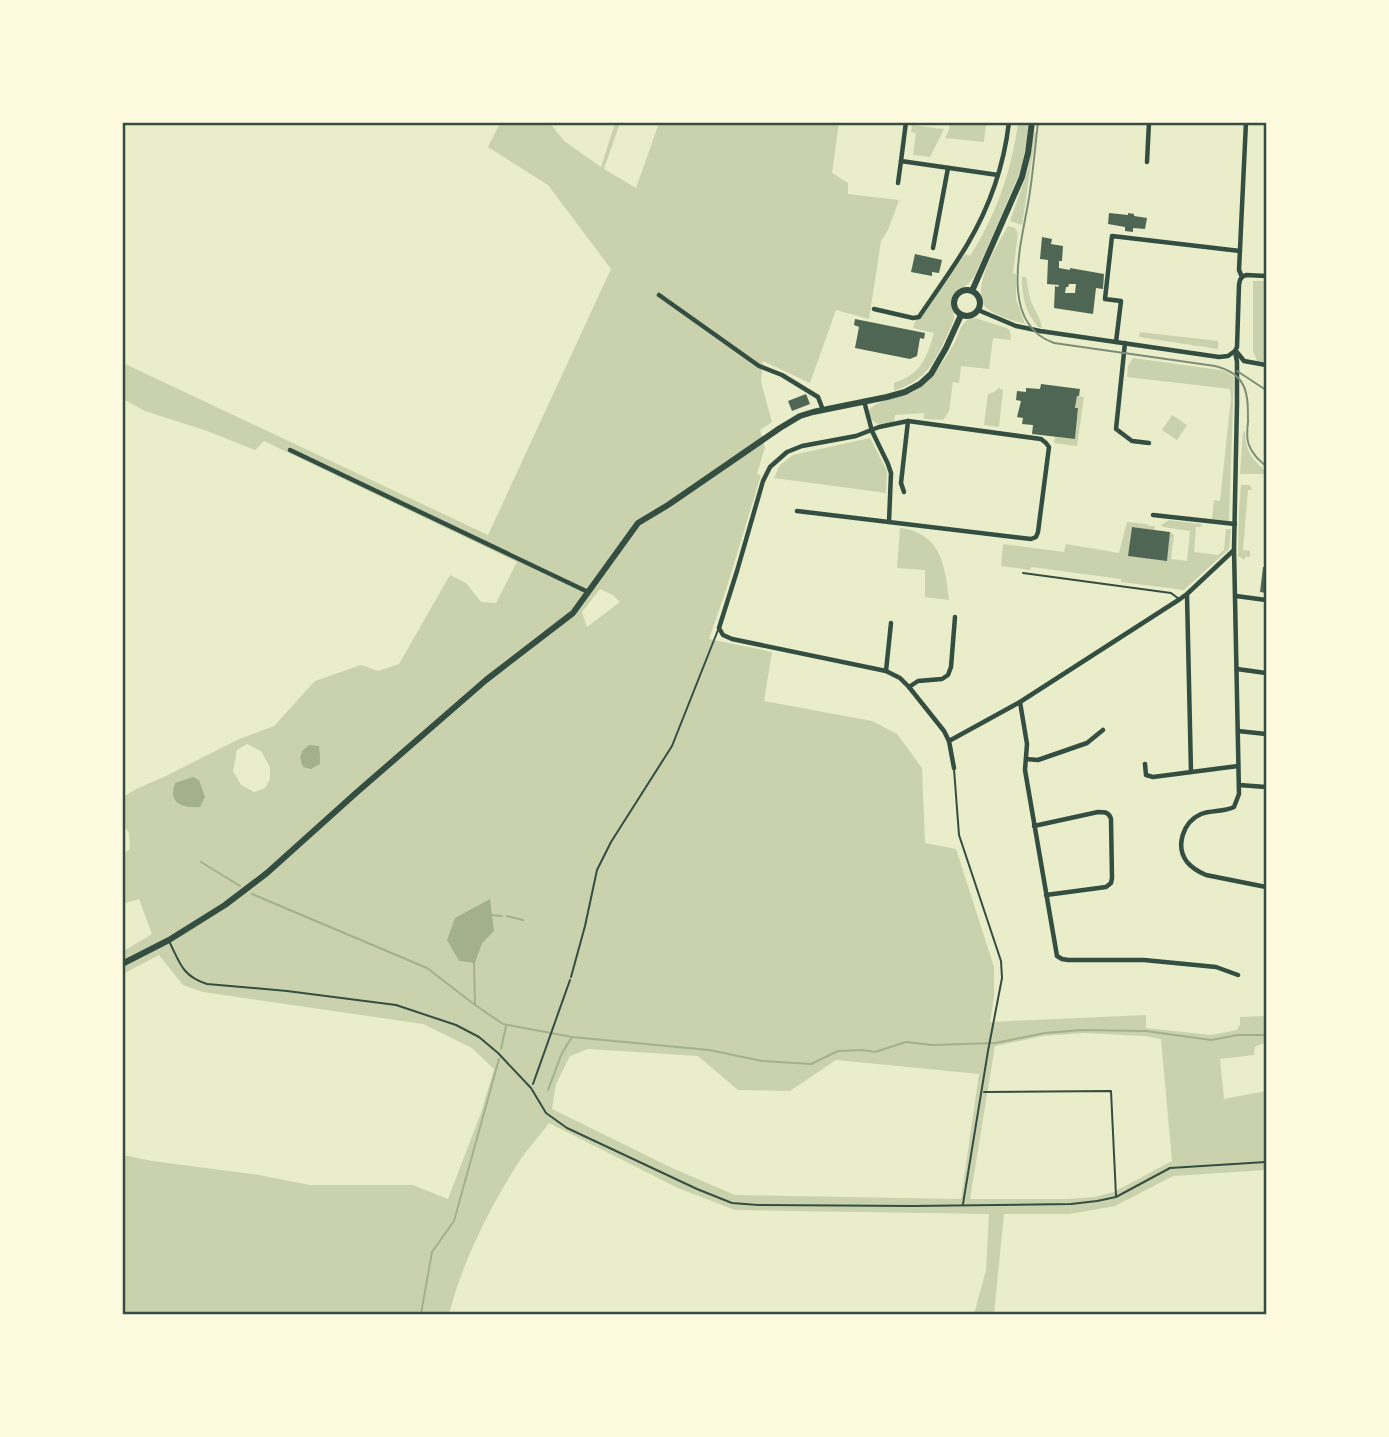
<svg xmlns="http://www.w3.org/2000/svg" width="1389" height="1437" viewBox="0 0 1389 1437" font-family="Barlow,sans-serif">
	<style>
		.green { fill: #cad2ad; fill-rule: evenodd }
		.water { fill: #a3b18a }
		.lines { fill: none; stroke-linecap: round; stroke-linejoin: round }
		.stream { stroke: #a3b18a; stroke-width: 2 }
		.building { fill: #4f6655; fill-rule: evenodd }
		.path { stroke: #344e41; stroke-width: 2 }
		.service { stroke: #344e41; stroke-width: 2 }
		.minor { stroke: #344e41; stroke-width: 4.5 }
		.secondary { stroke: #344e41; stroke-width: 6 }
		.tram { stroke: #7c8e77; stroke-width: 2 }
		.neatline { fill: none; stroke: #344e41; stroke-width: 2.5 }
	</style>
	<rect width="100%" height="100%" fill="#e9edc9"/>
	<g class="green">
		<path d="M500,123h50l14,18 37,26 14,-44h5l-16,46 32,19 23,-65h180l-7,50 16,10v11l51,6 -11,30 -7,11 -12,78 -33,-9 -26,73 -47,-22 -2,21 11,40 -12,8 5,17 -8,27 4,1 -35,115 -17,49 63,13 -8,49 108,20 25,13 25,34 3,75 31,6 38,118v30l-4,25 156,-7v13l65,7 26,-5 3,-6v-7l26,-1v26l-11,5 -1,8 -34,4 4,40 42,-8v79l-93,6 -58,30 -46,8h-65l-10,100h-20l12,-44 3,-56 -254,-4 -57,-22 -129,-65c-12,16 -26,31 -36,48 -27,44 -51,93 -64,143h-326v-159l29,6 107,14 51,10h103l35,14 33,-86 13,-44 -22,-21 -49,-24 -220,-32 -20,-7 -24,-30 -36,19 -1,-22 30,-18 -13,-35 -16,5v-50l7,-5 -1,-16 -6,-8v-28l15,-9 26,-11 73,-37 37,-14 41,-45 46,-16 17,6 21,-7 51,-89 16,8 15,19 15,1 21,-41 -253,-121 -9,9 -48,-19 -62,-20 -22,-12v-36l365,172 123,-266 -63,-84 -60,-38zM600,589l13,6 7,7 -33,25 -5,-15zM247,744l14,7 9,16v12l-5,9 -11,4 -13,-7 -8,-14 4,-21zM1084,1033l60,3 17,3 11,122 -58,31 -20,5 -27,2h-97l25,-153 48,-10zM588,1049l110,7 40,34 52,1 46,-31 143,14 -18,125 -226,-4 -63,-27 -120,-59 4,-25 14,-28z"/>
		<polygon points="950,123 986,123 984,142 945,138 949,130"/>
		<path d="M1018,123h11l-7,45 -47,107c-1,2 -6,8 -7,9 -5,5 -13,6 -16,14 -3,8 3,13 2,20 -2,9 -7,17 -11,26 -12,25 -21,37 -49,47v-8c28,-10 32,-24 40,-50l-21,-5 3,-9 22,-27 27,-38 5,2c26,-40 42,-87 48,-133z"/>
		<polygon points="912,125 944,129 930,157 913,155 916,133 911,132"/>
		<polygon points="1036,132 1022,225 1010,221 1028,170 1034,133"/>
		<path d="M1008,226l7,2 3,5 -5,40 3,1v25l9,25c-10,-3 -36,-10 -41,-19 -12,-20 14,-61 24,-79z"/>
		<path d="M1022,277h4c2,8 2,16 5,24 3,9 10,17 11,27l-4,-1c-13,-15 -16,-31 -16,-50z"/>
		<polygon points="1253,281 1266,281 1266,362 1257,361 1253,351"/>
		<path d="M975,318l32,10 3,3 1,9 -18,-2 -4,31 -28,-3 -2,17 -6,-1 -4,29 -6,9 -19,-1v-6l-29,2 -1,7c-7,1 -16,4 -21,-1 -18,-19 31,-24 40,-29 6,-3 12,-9 17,-14 10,-10 18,-24 25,-36 3,-6 5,-15 10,-20 3,-3 5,-3 10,-4z"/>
		<polygon points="1140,332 1218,341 1218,349 1139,337"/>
		<polygon points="1133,358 1220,370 1227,372 1234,377 1229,521 1212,519 1214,500 1220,501 1231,398 1230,389 1127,377 1128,366"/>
		<polygon points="1000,387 1000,389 1003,390 999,427 984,425 988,394 994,392"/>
		<polygon points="1077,396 1084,397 1077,446 1054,443 1055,437 1075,439 1078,409 1075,408"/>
		<polygon points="1172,415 1187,425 1177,440 1162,430"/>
		<path d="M1243,431l2,1c0,18 7,28 21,39v3h-26z"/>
		<polygon points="870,438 887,471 886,493 774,478 780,465 793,455"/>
		<polygon points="1241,485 1250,485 1252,490 1248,490 1243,550 1250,551 1250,557 1245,557 1245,560 1238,556 1239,509"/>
		<polygon points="1169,520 1202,524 1201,527 1196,527 1194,552 1218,555 1224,550 1226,529 1231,529 1229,549 1184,590 1121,582 1121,579 1031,567 1030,570 1001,566 1003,544 1064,552 1066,544 1119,553 1127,522 1148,524 1148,526 1155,526 1154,530 1132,527 1129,556 1167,560 1170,532 1174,535 1171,559 1187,561 1190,531 1163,527 1161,525"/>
		<path d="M900,528c41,5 45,37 49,72l-24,-3v-27l-28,-2z"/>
	</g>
	<g class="water">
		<polygon points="309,745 319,746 320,755 320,764 311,769 303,767 300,758 302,751"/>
		<path d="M193,777l6,3 6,17 -5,10c-18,1 -32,-3 -25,-24z"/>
		<polygon points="490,899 494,931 482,943 475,963 459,961 447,940 455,918"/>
	</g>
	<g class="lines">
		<g class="stream">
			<polyline points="201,862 240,886"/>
			<polyline points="252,894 427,968 475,1005 503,1024 572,1037 709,1050 762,1061 811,1064 838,1051 863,1050 875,1052 906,1042 932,1045 995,1043 1045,1033 1082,1030 1146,1031 1211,1040 1238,1035 1266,1035"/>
			<polyline points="491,915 502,916"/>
			<polyline points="507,916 523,920"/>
			<polyline points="474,961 475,1004"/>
			<polyline points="501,1049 506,1026"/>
			<polyline points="548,1090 562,1053 572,1037"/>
			<polyline points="421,1314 432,1252 454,1221 499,1059"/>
		</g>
	</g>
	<g class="building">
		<polygon points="1109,213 1128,215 1128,213 1134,214 1134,216 1147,218 1145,229 1133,228 1133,232 1125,231 1125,227 1108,224"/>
		<path d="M1042,237l10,2 -1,5 12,2 -1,15h-3v7l11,2v-2l34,6 -1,15 -7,-1 -3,26 -39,-6 1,-22 3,1 1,-2 -12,-1 1,-24 -8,-1zM1069,284h7l-1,9h-10l1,-6h2z"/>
		<polygon points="915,254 942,260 939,273 932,272 932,276 911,272"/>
		<polygon points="855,319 925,333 924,339 920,338 917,356 910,359 855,348 859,327 854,325"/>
		<polygon points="1041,384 1080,389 1079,396 1077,396 1075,408 1078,408 1075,439 1032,434 1033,425 1022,424 1023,418 1017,417 1021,401 1016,400 1017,391 1026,392 1026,388 1040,389"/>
		<polygon points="806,394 810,404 792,411 788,401"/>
		<polygon points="1132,527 1170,532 1167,561 1128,556"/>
		<polygon points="1263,567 1266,567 1266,593 1260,592"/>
	</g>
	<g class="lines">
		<polyline class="path" points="533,1084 570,980"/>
		<g class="service">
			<polyline points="1023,573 1171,593 1179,599"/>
			<polyline points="954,769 959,835 1001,961 1002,978 988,1051 963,1204"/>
			<path d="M169,941c11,22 13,35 38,43l80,7 109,14 60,20 23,12 19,16 33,35 15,25 21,15 130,61 35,14 26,2 154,1 159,-2 26,-3 19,-4 54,-29 96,-6"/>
			<polyline points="571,977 585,926 597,870 611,842 672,746 718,630"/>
			<polyline points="984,1092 1111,1091 1116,1196"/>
		</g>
		<g class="minor">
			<polyline points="906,122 901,161 998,175"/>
			<path d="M1246,122l-7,148 3,7 -2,3 -1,5 -2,62 -2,4 2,11v41l-3,146 5,245 -5,13c-10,5 -22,3 -33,7 -18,8 -26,32 -14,48 5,6 12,10 19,13l60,12"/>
			<polyline points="1147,162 1149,122"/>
			<polyline points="898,183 901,161"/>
			<polyline points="933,248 948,168"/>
			<polyline points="1242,277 1246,275 1266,276"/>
			<polyline points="659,295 759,366 782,375 818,397 823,410"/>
			<path d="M874,309l39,9 6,-1c16,-24 33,-47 48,-72 22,-37 37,-80 42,-123"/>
			<polyline points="978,310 1016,326 1040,331 1219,357 1228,356 1235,351"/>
			<polyline points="1116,342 1121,301 1105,299 1112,236 1240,251"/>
			<polyline points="1125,343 1116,429 1132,441 1149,443"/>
			<polyline points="1236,351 1244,361 1266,365"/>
			<polyline points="864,401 872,431 888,464 891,473 889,522"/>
			<polyline points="290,450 588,592"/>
			<polyline points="904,492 901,483 908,421"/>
			<polyline points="797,511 1031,539 1036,537 1038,532 1049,447 1046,443 1041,439 908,421 879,427 856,436 802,446 787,452 770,467 763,481 737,571 719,628 723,635 732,639 886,671 900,678 909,687 944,731 949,741 954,768"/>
			<polyline points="1153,515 1235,524"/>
			<polyline points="1187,595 1191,772"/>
			<polyline points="1236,596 1266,600"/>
			<polyline points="1237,669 1266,673"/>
			<polyline points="886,671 891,623"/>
			<polyline points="909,687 918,681 942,679 948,675 951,667 955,617"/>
			<polyline points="1020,702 1027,744 1025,770 1057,956 1062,959 1068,960 1144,960 1216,967 1238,975"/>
			<polyline points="1238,731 1266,734"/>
			<polyline points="949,741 1020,702 1180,599 1187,594 1234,550"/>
			<polyline points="1026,759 1038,760 1087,743 1103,730"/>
			<polyline points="1145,764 1146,775 1153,777 1238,766"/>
			<polyline points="1239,785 1266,787"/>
			<path d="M1034,826l64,-14c7,0 11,0 13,7l1,59 -1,5 -5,4 -60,8"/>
		</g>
		<g class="secondary">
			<circle cx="967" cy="303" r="13"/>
			<polyline points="972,291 1022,177 1028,153 1032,122"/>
			<polyline points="122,964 169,940 225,905 267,873 356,793 486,680 573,613 638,523 668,505 780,428 800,416 813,412 887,397 905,392 920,384 931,374 946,348 961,315"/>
		</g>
		<g class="tram">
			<path d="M1038,122c-3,26 -5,51 -9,76 -7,43 -32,125 25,145l161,23c33,8 33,28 33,56 -1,8 -2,16 1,23 3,9 10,15 17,21"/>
			<polyline points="1237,371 1266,390"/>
		</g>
	</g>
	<rect width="1389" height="1437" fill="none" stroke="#fefae0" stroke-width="248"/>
	<rect x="124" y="124" width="1141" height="1189" class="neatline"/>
</svg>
